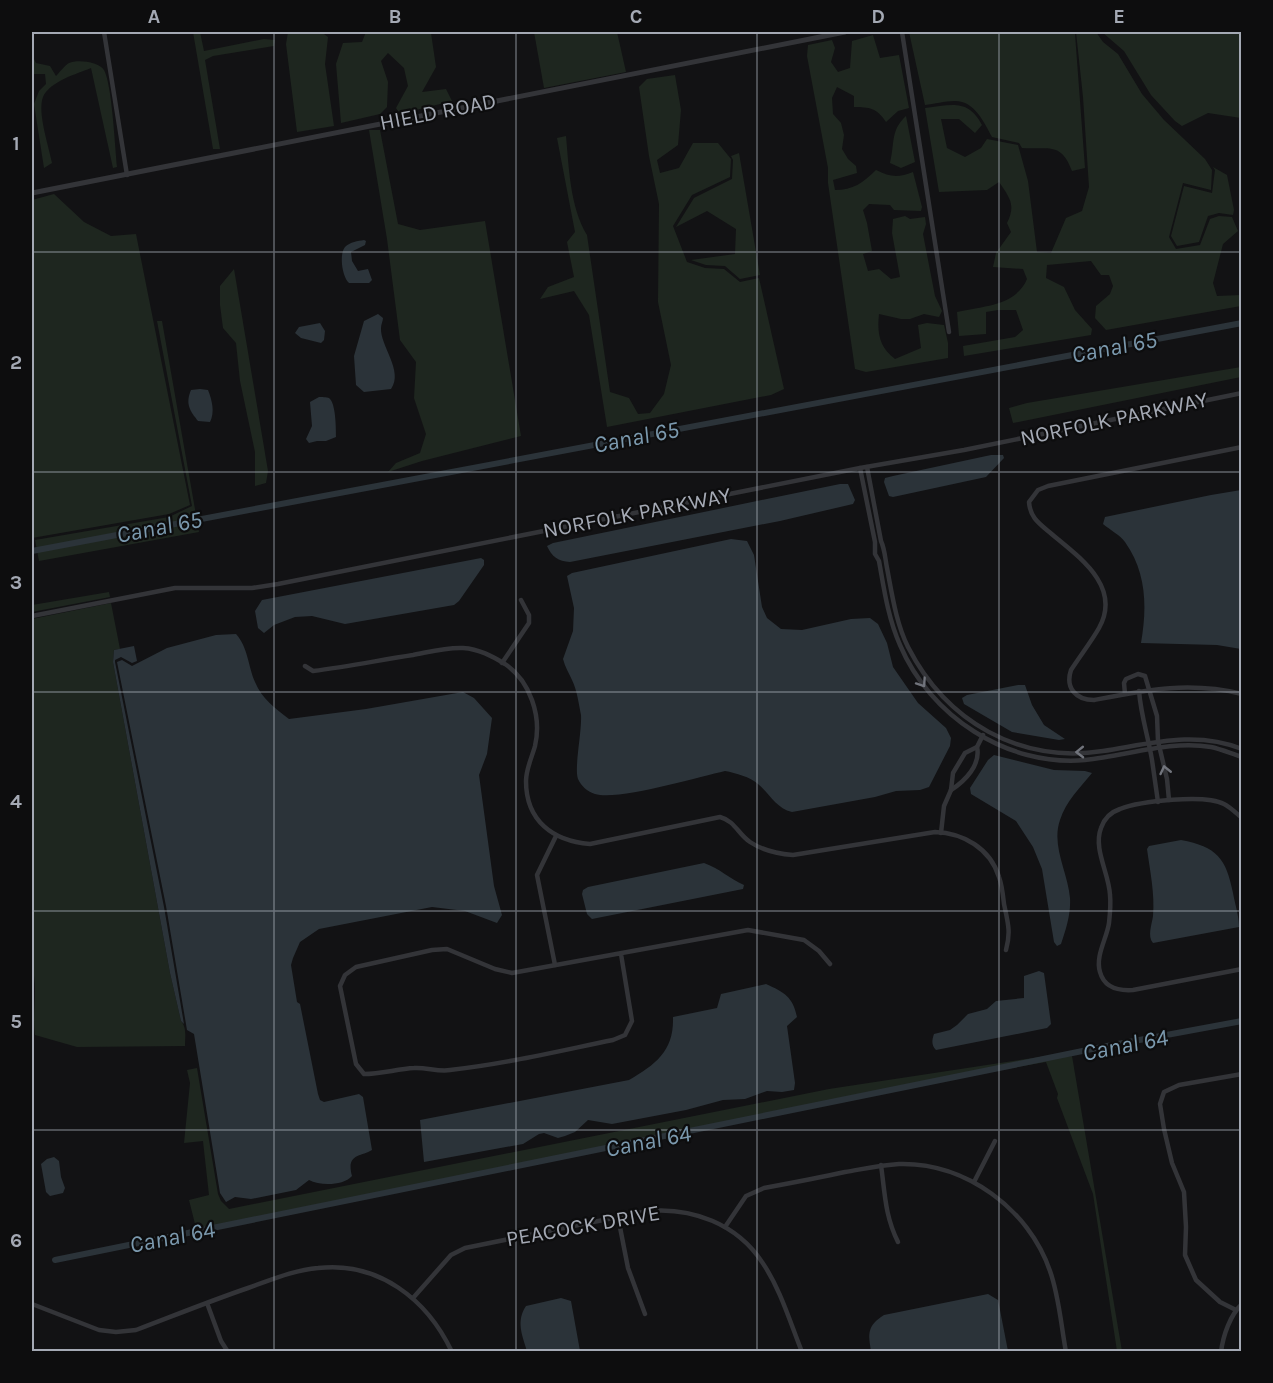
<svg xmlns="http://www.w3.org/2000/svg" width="1273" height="1383" viewBox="0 0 1273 1383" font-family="Karla,sans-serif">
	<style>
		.green { fill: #1e261f }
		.water { fill: #2b3339 }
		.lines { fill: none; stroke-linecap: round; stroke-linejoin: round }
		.canal { stroke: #2b3339; stroke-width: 6 }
		.minor { stroke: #333438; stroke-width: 4.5 }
		.tertiary { stroke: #333438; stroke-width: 5 }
		.oneway { stroke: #71747c }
		.grid { fill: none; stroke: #a4a9b4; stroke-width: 1.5; stroke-opacity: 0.55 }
		.labels { text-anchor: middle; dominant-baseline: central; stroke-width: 4.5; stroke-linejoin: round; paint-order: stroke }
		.street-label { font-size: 22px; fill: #a4a9b4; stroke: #0d0d0e }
		.water-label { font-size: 24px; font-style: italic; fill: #7b99ae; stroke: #0d0d0e }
		.neatline { fill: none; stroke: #a4a9b4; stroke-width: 2 }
		.grid-label { font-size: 20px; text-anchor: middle; font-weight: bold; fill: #a4a9b4 }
	</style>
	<rect width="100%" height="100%" fill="#121214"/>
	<g class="green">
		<polygon points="193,32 200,32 204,51 264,39 275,40 274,46 213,56 205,60 220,149 213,149"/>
		<polygon points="288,32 321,32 328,37 325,64 334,126 297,132 286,44"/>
		<polygon points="366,32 407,32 407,34 431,33 436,67 422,92 446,89 452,101 400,114 396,108 408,86 404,68 388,53 381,61 388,82 387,107 380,114 341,123 336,64 343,43 362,42"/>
		<polygon points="534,32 617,32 626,72 544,88"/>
		<path d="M909,32h164l2,2 10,134 -13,3c-11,-30 -24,-21 -50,-23l-3,-5 -27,-6c-8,-15 -18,-37 -38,-36 -9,0 -20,3 -29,4z"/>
		<path d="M1076,32h20l7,10 15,12 24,40 22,26 41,39 7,11 -1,20 -28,-7 -14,54 7,12 24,-4 10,-26 9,-3 13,1 6,14 -15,13 -10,39 4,13 24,-1v11l-135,24 -11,-12 1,-12 14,-12 3,-8 -4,-11h-8l-10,-14 -44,4 -1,13 18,9 11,23 17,19 -1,6 -127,21 -1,-10 52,-9 8,-7 -7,-20h-18l-12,2v22l-27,2 -2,-24c25,-6 59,-6 70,-33l-4,-10 -30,-2 3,-14 15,-21 -4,-9c9,-18 3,-25 -8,-41l-12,8 -48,2 -14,-84c26,-3 43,-10 57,17l-7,8 -16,-14h-18l6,29 18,9 16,-9 6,-9 31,6 10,36 9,71 14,1 15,-35 16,-7 7,-24 -6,-90z"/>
		<polygon points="1102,32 1241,32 1241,118 1208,113 1182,126 1175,121 1151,95 1124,51"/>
		<path d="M873,35l7,23 19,-3 10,53 -11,3 -12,11c-9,-14 -17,-15 -32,-15v-11l-17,-9 -5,11 1,16 8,9 3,12 -2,14 6,10 8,7 1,7 -24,7 2,10c18,0 28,-7 41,-20 14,7 22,8 37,2l9,35 -1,4 -27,-1 -4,-5 -21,-1 -6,6 4,13 5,28 -9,3 5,17 11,-2 12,10 9,-2 -8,-44 1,-14 12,-3 5,3 15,-2 1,7 -3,10 12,62 7,15 -3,6 -15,-3 -14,5h-9l-22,-5c-2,19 0,33 16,45l26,-11 -3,-23 9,-2 17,2 4,18v15l-82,14 -11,-3 -27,-186v-15l-21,-112 1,-11 24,-5 3,8 -4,14 7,10 12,-4 2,-27z"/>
		<path d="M32,55l4,8 14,3 6,10c3,-3 9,-11 13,-13 9,-4 30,-1 35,7 8,14 11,78 13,97l-4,1 -22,-100c-14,6 -41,13 -48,29 -6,15 6,50 9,66l-8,5 -10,-64 5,-13 7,-7 -1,-10h-13z"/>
		<path d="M675,75l6,35 -3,35 -21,15 3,13 19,-5 14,-25h25l13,16 -1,18 -38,18 -19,31 14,36 18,6 19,1 16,13 19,-4 25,111 -13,6 -164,32 -18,-112 -15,-24 -34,8 8,-12 26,-10 -7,-35 8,-10 -18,-94 9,-2c3,32 4,71 21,99l23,157 19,6 9,16 12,-1 14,-19 7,-29 -13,-63 1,-98 -10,-48 -10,-69 8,-8z"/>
		<path d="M906,116l9,46 -14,6 -11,-5c5,-20 0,-32 16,-47z"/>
		<polygon points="369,130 380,130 398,224 420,230 485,221 521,436 422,461 388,472 396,463 420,453 426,434 414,398 416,362 400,340 387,239"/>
		<polygon points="739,153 760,275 740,279 725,266 706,265 691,260 735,254 736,229 707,211 676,227 694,198 732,179 733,160 731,156"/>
		<polygon points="1213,167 1227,175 1234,210 1233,215 1219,213 1208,216 1199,242 1177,246 1171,236 1184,186 1212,193 1215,170"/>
		<polygon points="54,194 84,222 111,236 136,234 190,505 169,514 32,538 32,200"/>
		<polygon points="234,269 268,471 266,483 255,486 255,452 240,381 236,343 223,328 220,305 220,286"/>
		<polygon points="157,321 162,321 199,532 39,561 35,540 169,517 192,506"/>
		<polygon points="1241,367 1241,377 1013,423 1009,408 1027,403"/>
		<polygon points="109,592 110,597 32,612 32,605"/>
		<path d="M111,603l9,46 -6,1 -1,12 57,311 11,48c6,7 4,16 4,25l-108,1 -42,-12c-3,-20 2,-39 -1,-59l-2,-1v-356z"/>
		<polygon points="1053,1055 1056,1058 1072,1056 1122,1351 1117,1351 1093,1194 1057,1098 1058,1094 1046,1062 833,1100 197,1232 189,1200 209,1195 203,1141 184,1143 190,1083 187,1070 197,1068 218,1194 221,1201 229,1209 829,1089"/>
	</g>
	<g class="water">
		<path d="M364,240l2,1 -1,4 -14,7 1,9 6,10 10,-2 4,11 -3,3h-20c-7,-6 -10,-29 -4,-36 5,-5 13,-6 19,-7z"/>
		<path d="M378,314l5,4c0,3 -2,6 -2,10 -1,18 23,43 10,61l-27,3 -8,-7 -2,-29 10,-35z"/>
		<polygon points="320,323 325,331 324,340 321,343 301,338 295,333 299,327"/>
		<path d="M200,389l8,1c4,10 7,22 2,32l-12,-1c-8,-10 -13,-17 -7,-31z"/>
		<path d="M319,397c2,0 8,0 10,1 7,5 7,31 7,39l-10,4h-9l-8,2 -3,-4 6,-13 -2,-24z"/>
		<polygon points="991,455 1003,455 1004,458 986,477 893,497 889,496 884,482 885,478 893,476"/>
		<path d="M840,484h8l7,16 -2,4 -73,17 -210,41c-12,-1 -18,-5 -23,-16l6,-3z"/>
		<path d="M1241,490v159l-24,-4 -76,-2c6,-35 6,-70 -16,-101 -5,-7 -15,-12 -22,-18l2,-7 106,-22z"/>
		<path d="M731,539l16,2 7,14 8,52 5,11 14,11 21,1 49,-11 19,-1 8,6 9,19 6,24 25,36 28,25 5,10 -1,8 -21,41 -9,3 -24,1 -21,6 -83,15c-16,-4 -22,-18 -34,-28 -8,-7 -22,-11 -33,-13 -27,6 -107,30 -130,23 -7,-2 -14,-8 -17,-15 -4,-11 4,-47 3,-64 -2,-10 -4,-25 -9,-35 -3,-7 -7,-13 -9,-21l10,-28 1,-23 -7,-32 5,-3z"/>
		<polygon points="481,558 484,560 484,565 459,601 454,605 345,624 312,616 295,617 274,625 264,633 258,628 255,611 262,600"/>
		<path d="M236,634c12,13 12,32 19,48 7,17 20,26 34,37l77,-10 97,-17 11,6 18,20 -5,36 -8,21 15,111 8,29 -5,8 -32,-12 -33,-4 -113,22 -19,13 -7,16 -2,7 6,37 3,2 18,90 2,6 4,2 35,-8 4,3 9,53c-12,7 -26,4 -20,26 -9,10 -32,10 -43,4l-13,10 -45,9 -16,-2 -9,5 -6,-9 -26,-159 -7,-4 -21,-124 -49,-244 5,-2 10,6 35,-18 49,-13z"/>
		<polygon points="134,646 137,661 132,663 121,657 115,660 115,662 164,907 184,1024 181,1021 170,973 113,662 114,650"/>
		<polygon points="1018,685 1025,685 1032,705 1044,725 1065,739 1059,740 1012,732 964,704 962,698 967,695"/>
		<path d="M994,755l60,15 31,1 7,2c-12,15 -26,28 -32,47 -9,26 8,52 10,78 1,16 -4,31 -9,46l-4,2 -3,-4 -12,-73 -9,-22 -17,-26 -45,-27 -1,-6 18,-28z"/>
		<path d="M1181,840c36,7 45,18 52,53 2,11 6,23 6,34l-86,16c-6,-7 -1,-19 0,-27 2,-22 -3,-45 -6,-67l2,-3z"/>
		<path d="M704,863c15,5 26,16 40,22l-1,4 -151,30 -5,-5 -5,-20 1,-4 5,-3z"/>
		<path d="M1039,971l5,2 7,51 -4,4 -111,22c-5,-5 -4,-10 -2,-16l16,-4 7,-5 11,-11 19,-5 9,-8 28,-3v-22z"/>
		<path d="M766,984c18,8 27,13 31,33l-10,9 8,57 -1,7 -12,2 -15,-1 -22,8 -22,1 -37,10 -74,14 -24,-4 -13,12 -10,4 -7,2 -14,-5 -5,1 -16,10 -99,18 -4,-42 209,-40c27,-16 45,-29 44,-63l44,-9 4,-14z"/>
		<polygon points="54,1157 59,1161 61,1177 65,1188 63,1193 50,1196 46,1192 41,1164 47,1159"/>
		<path d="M988,1294l10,6 10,51h-137c-3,-18 -4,-25 13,-36z"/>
		<path d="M561,1298l10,3 9,50h-53c-5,-16 -11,-30 -1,-45z"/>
	</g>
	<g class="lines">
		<g class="canal">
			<polyline points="32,551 1242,323"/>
			<polyline points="55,1260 1107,1046 1242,1021"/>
		</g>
		<g class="minor">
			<polyline points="104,32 127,175"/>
			<polyline points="902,32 949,332"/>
			<path d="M1242,447l-194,39 -10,4 -9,12c1,14 8,20 19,29 28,24 75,54 51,97 -8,14 -19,28 -28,42 -6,18 5,30 23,30 52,-10 95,-19 148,-6"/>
			<path d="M867,467l14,74c4,9 4,17 6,27 5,26 9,55 21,79 38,74 111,117 195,104 46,-7 92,-21 139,-2"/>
			<path d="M860,468l15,74v12l4,7c5,28 9,57 21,84 30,71 107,122 185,115 42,-4 84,-20 126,-13 10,2 21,7 31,10"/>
			<polyline points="32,616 175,588 252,588 278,584 860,468 964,450 1242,393"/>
			<polyline points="502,663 529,623 529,615 521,600"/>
			<path d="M305,666l8,5c34,-4 67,-11 100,-16 16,-3 34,-8 50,-7 16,1 29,8 42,16 25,17 37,52 30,82 -3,11 -9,23 -9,35 0,40 27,60 64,63l130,-27c15,4 18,17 30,25 12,8 29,12 43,13l142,-23c28,1 55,16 64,45 3,8 4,18 5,27 4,19 7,28 2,46"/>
			<path d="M1139,691c2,25 9,45 13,69 2,14 4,28 6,42"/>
			<polyline points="1125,694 1124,683 1126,679 1138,674 1145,676 1157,716 1158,741 1167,779 1169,800"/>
			<path d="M951,790c14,-9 30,-25 26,-43"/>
			<path d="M1242,818c-6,-5 -12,-11 -18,-14 -19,-10 -84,-3 -104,5 -9,3 -16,10 -19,19 -8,21 8,45 9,67 1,9 0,19 -1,28 -2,15 -14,33 -9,49 4,15 18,19 33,18l109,-21"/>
			<polyline points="941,833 944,806 951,790 953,773 965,753 977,747 983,735"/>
			<path d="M621,954l11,67 -7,14 -12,5c-54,11 -108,24 -163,30 -12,2 -24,-3 -36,-2 -17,1 -33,6 -50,6l-8,-10 -16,-78 5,-11 11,-8 76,-17 15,-1 48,20 17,4 236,-43 56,10 15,11 11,13"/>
			<polyline points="555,965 537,875 556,836"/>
			<path d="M881,1165c4,29 4,51 17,77"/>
			<polyline points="974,1182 995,1141"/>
			<polyline points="618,1217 628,1268 645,1314"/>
			<path d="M725,1227l21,-31 18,-8c27,-5 54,-10 81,-16 18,-3 36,-7 54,-8 66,-2 130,45 151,107 9,25 11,54 16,81"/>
			<path d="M413,1298l38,-43 14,-7 183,-37c44,-4 89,13 114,51 18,26 28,60 40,90"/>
			<polyline points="207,1303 221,1341 228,1352"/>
			<path d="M32,1304l67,26 17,2 20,-2c37,-14 74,-29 112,-42 23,-8 46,-18 70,-20 60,-7 109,31 134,84"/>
			<polyline points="1236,1310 1220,1302 1196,1280 1185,1255 1186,1227 1184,1192 1172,1163 1164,1129 1160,1104 1164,1092 1179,1085 1242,1074"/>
			<path d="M1221,1352c2,-16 9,-37 21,-48"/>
		</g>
		<polyline class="tertiary" points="32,193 845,32"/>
	</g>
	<defs><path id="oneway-chevron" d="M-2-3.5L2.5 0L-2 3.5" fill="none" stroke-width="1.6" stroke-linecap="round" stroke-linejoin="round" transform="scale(1.5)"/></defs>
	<g class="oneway">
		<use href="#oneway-chevron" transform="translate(922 683) rotate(56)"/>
		<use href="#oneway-chevron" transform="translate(1080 752) rotate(179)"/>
		<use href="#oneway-chevron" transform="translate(1165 770) rotate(-103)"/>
	</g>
	<path class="grid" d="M274,32v1320M516,32v1320M757,32v1320M999,32v1320M32,252h1210M32,472h1210M32,692h1210M32,911h1210M32,1130h1210"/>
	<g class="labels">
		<g class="street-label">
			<text transform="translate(438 112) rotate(-11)">HIELD ROAD</text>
			<text transform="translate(1114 419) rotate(-12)">NORFOLK PARKWAY</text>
			<text transform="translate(637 513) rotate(-11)">NORFOLK PARKWAY</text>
			<text transform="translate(583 1226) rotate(-10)">PEACOCK DRIVE</text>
		</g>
		<g class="water-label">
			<text transform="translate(1114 347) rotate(-11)">Canal 65</text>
			<text transform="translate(636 437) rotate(-11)">Canal 65</text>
			<text transform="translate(159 527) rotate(-11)">Canal 65</text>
			<text transform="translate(1125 1045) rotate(-11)">Canal 64</text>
			<text transform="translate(648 1141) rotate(-11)">Canal 64</text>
			<text transform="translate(172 1237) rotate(-11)">Canal 64</text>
		</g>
	</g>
	<rect width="1273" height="1383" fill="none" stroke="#0d0d0e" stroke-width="66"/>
	<rect x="33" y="33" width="1207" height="1317" class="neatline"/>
	<g class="grid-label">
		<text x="154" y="23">A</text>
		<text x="395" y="23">B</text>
		<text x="636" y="23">C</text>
		<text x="878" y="23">D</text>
		<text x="1119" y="23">E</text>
		<text x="16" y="150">1</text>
		<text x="16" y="369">2</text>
		<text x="16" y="589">3</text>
		<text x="16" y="808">4</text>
		<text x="16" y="1028">5</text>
		<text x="16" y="1247">6</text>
	</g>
</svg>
